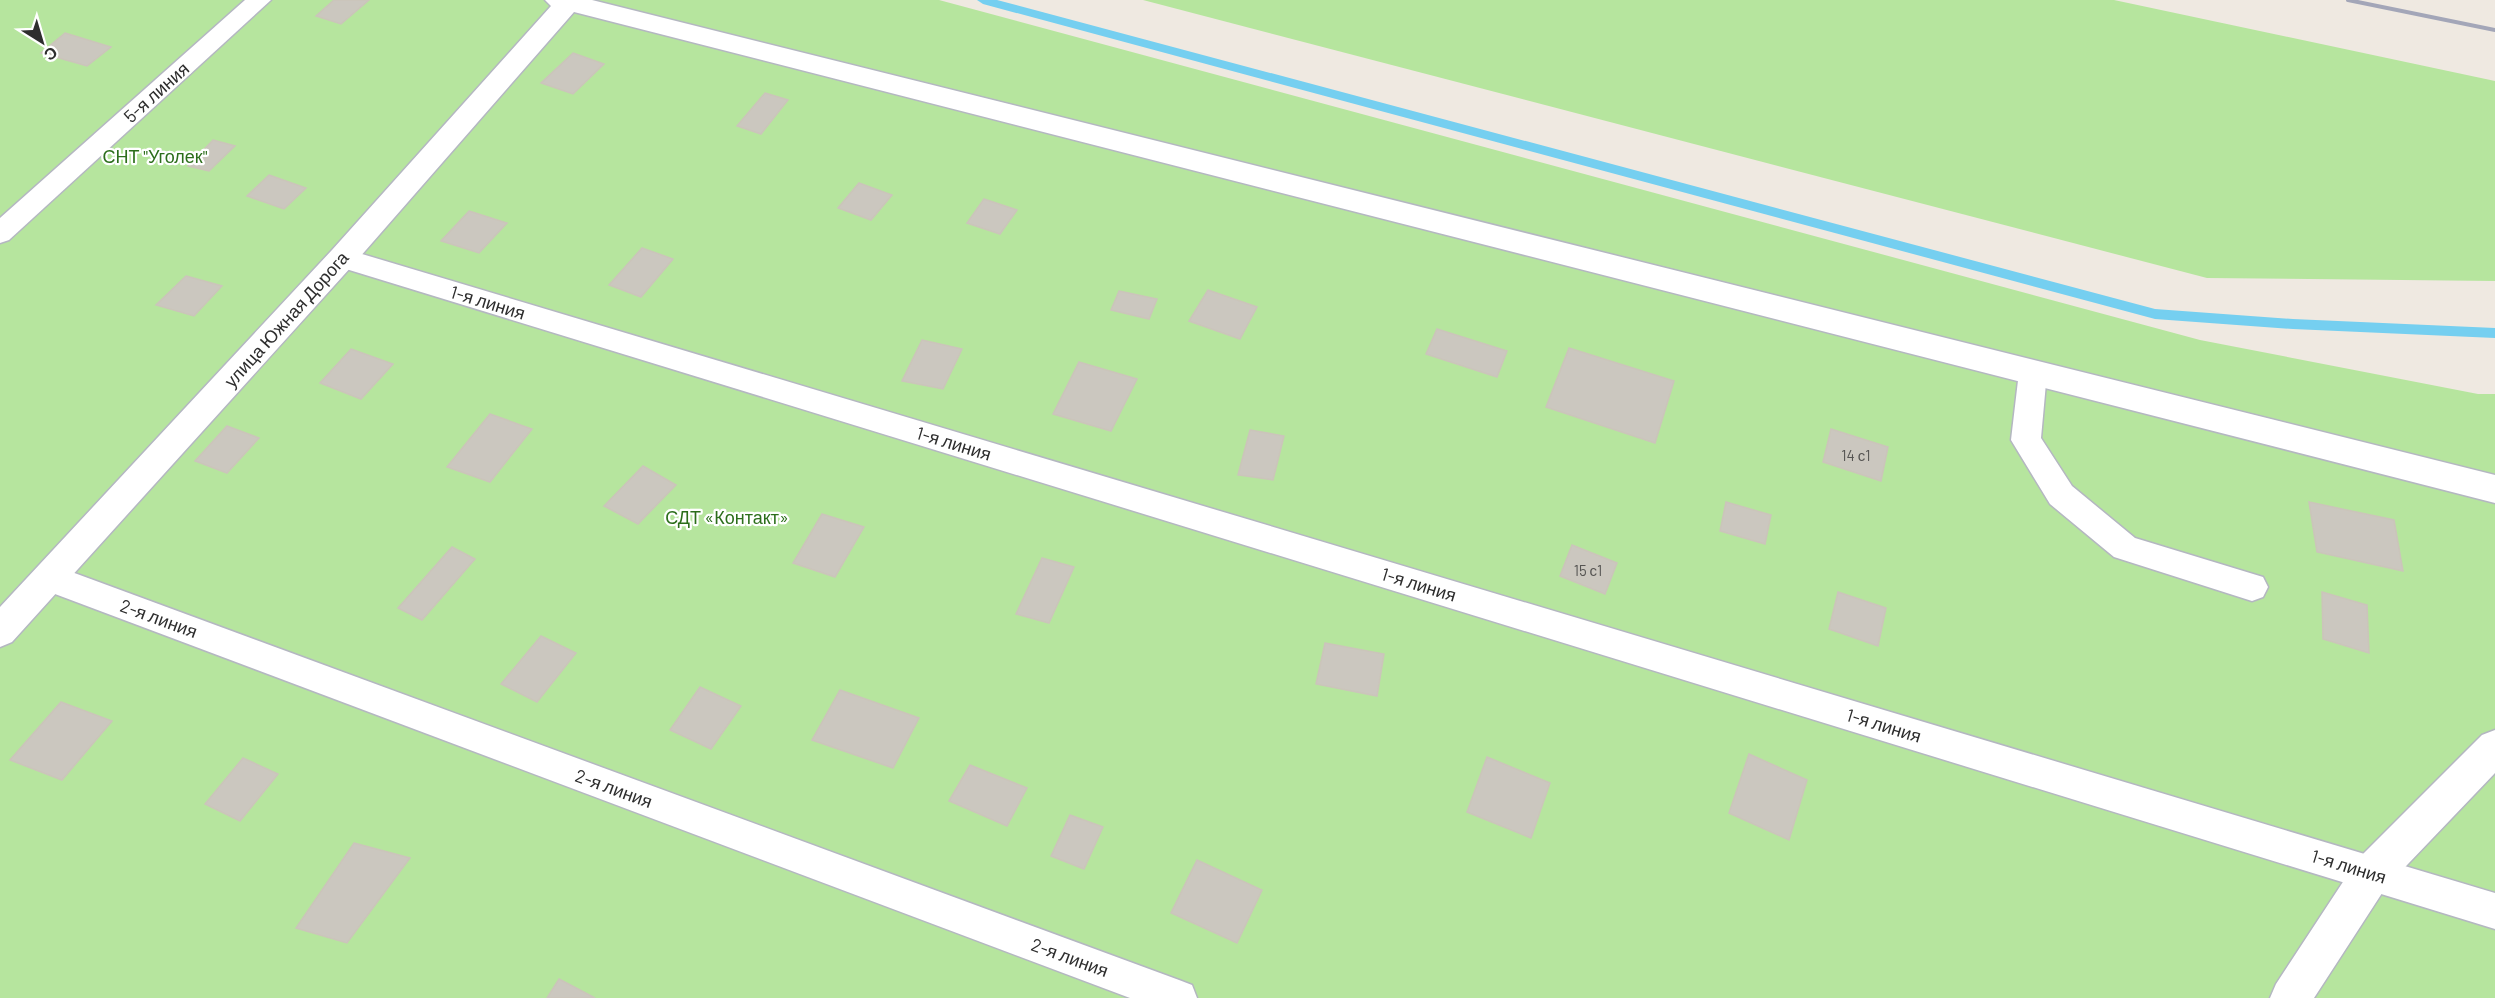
<svg xmlns="http://www.w3.org/2000/svg" width="2495" height="998" viewBox="0 0 2495 998" font-family="Barlow,sans-serif">
	<style>
		.green { fill: #b6e59e }
		.lines { fill: none; stroke-linecap: round; stroke-linejoin: round }
		.stream { fill: #75cff0; fill-rule: evenodd }
		.building { fill: #cbc7bf; stroke: #cbc5ba; stroke-width: 1.5 }
		.service-casing { stroke: #b4b7c1; stroke-width: 3 }
		.minor-casing { stroke: #b4b7c1; stroke-width: 3 }
		.service { fill: #fff; fill-rule: evenodd }
		.minor { fill: #fff; fill-rule: evenodd }
		.rail { stroke: #a3a6b8; stroke-width: 4 }
		.labels { text-anchor: middle; dominant-baseline: central; stroke-width: 4.5; stroke-linejoin: round; paint-order: stroke }
		.number-label { font-size: 15px; fill: #555452 }
		.street-label { font-size: 18px; fill: #2e2e2e; stroke: #fff }
		.park-label { font-size: 18px; fill: #2c6e1b; stroke: #fff }
	</style>
	<rect width="100%" height="100%" fill="#efe9e1"/>
	<g class="green">
		<polygon points="0,0 939,0 2200,340 2478,394 2495,394 2495,998 0,998"/>
		<polygon points="1143,0 2114,0 2495,81 2495,281 2207,278"/>
	</g>
	<g class="lines">
		<polygon class="stream" points="977,0 997,0 2155,309 2293,319 2495,328 2495,338 2293,329 2155,319 983,4"/>
	</g>
	<g class="building">
		<polygon points="334,0 369,0 341,24 316,16"/>
		<polygon points="65,33 111,47 87,66 41,53"/>
		<polygon points="573,53 604,64 573,94 541,83"/>
		<polygon points="765,93 788,100 761,134 737,126"/>
		<polygon points="213,140 235,146 209,171 188,166"/>
		<polygon points="269,175 306,188 284,209 247,196"/>
		<polygon points="859,183 892,195 871,220 838,208"/>
		<polygon points="984,199 1017,210 1000,234 967,223"/>
		<polygon points="469,211 507,223 479,253 441,241"/>
		<polygon points="642,248 673,259 641,297 609,285"/>
		<polygon points="186,276 222,286 194,316 156,305"/>
		<polygon points="1208,290 1257,307 1240,339 1189,321"/>
		<polygon points="1119,291 1157,299 1149,319 1111,310"/>
		<polygon points="1437,329 1507,351 1497,377 1426,354"/>
		<polygon points="922,340 962,349 943,389 902,381"/>
		<polygon points="1569,348 1674,381 1655,443 1546,407"/>
		<polygon points="351,349 393,364 361,399 320,383"/>
		<polygon points="1079,362 1137,379 1111,431 1053,414"/>
		<polygon points="490,414 532,429 490,482 447,467"/>
		<polygon points="227,426 259,438 227,473 195,461"/>
		<polygon points="1831,429 1888,447 1881,481 1823,462"/>
		<polygon points="1250,430 1284,436 1273,480 1238,475"/>
		<polygon points="643,466 676,485 638,524 604,506"/>
		<polygon points="1726,502 1771,515 1765,544 1720,531"/>
		<polygon points="2309,502 2394,520 2403,571 2317,552"/>
		<polygon points="822,514 864,527 835,577 793,563"/>
		<polygon points="1572,545 1617,563 1605,594 1560,576"/>
		<polygon points="452,547 475,559 422,620 398,608"/>
		<polygon points="1042,558 1074,567 1049,623 1016,614"/>
		<polygon points="1838,592 1886,608 1878,646 1829,629"/>
		<polygon points="2322,592 2367,605 2369,653 2323,639"/>
		<polygon points="541,636 576,653 537,702 501,684"/>
		<polygon points="1325,643 1384,654 1377,696 1316,684"/>
		<polygon points="700,687 741,706 711,749 670,730"/>
		<polygon points="840,690 919,718 893,768 812,740"/>
		<polygon points="61,702 112,721 62,780 10,760"/>
		<polygon points="1749,754 1807,780 1789,840 1729,813"/>
		<polygon points="1487,757 1550,783 1531,838 1467,812"/>
		<polygon points="243,758 278,774 240,821 205,804"/>
		<polygon points="970,765 1027,788 1007,826 949,801"/>
		<polygon points="1070,815 1103,827 1084,869 1051,856"/>
		<polygon points="354,843 410,858 347,943 296,928"/>
		<polygon points="1197,860 1262,890 1237,943 1171,913"/>
		<polygon points="559,979 595,998 547,998"/>
	</g>
	<g class="lines">
		<defs>
			<g id="service">
				<polygon points="245,0 271,0 9,240 0,243 0,218"/>
				<polygon points="342,248 2495,893 2495,929 333,265 329,258 333,251"/>
				<polygon points="2033,361 2043,364 2047,372 2041,438 2072,486 2135,538 2263,577 2268,587 2263,597 2252,601 2114,557 2050,504 2011,440 2019,372 2023,364"/>
				<polygon points="50,564 1179,980 1192,985 1197,998 1130,998 39,588 34,578 39,568"/>
			</g>
			<g id="minor">
				<polygon points="545,0 592,0 2495,475 2495,503 574,12 352,266 12,642 0,647 0,607 332,250 551,6"/>
				<polygon points="2495,730 2495,773 2386,887 2314,998 2270,998 2276,984 2358,859 2482,735"/>
			</g>
		</defs>
		<use href="#service" class="service-casing"/>
		<use href="#minor" class="minor-casing"/>
		<use href="#service" class="service"/>
		<use href="#minor" class="minor"/>
		<polyline class="rail" points="2348,0 2495,30"/>
	</g>
	<g class="labels">
		<g class="number-label">
			<text x="1856" y="455">14 с1</text>
			<text x="1588" y="570">15 с1</text>
		</g>
		<g class="street-label">
			<text transform="translate(156 92) rotate(-42)">5-я линия</text>
			<text transform="translate(488 302) rotate(17)">1-я линия</text>
			<text transform="translate(286 319) rotate(-48)">улица Южная Дорога</text>
			<text transform="translate(954 443) rotate(17)">1-я линия</text>
			<text transform="translate(1419 584) rotate(17)">1-я линия</text>
			<text transform="translate(159 618) rotate(20)">2-я линия</text>
			<text transform="translate(1884 725) rotate(17)">1-я линия</text>
			<text transform="translate(614 788) rotate(20)">2-я линия</text>
			<text transform="translate(2349 866) rotate(17)">1-я линия</text>
			<text transform="translate(1070 957) rotate(20)">2-я линия</text>
		</g>
		<g class="park-label">
			<text x="155" y="156">СНТ "Уголек"</text>
			<text x="727" y="517">СДТ «Контакт»</text>
		</g>
	</g>
	<g transform="translate(42 42) rotate(143)" stroke="#ffffff" stroke-width="4.5" paint-order="stroke">
	<path d="M0-4.5L10 22L0 15L-10 22Z" fill="#2e2e2e"/>
	<text y="-9" font-size="16" font-weight="bold" text-anchor="middle" fill="#2e2e2e">С</text>
	</g>
</svg>
